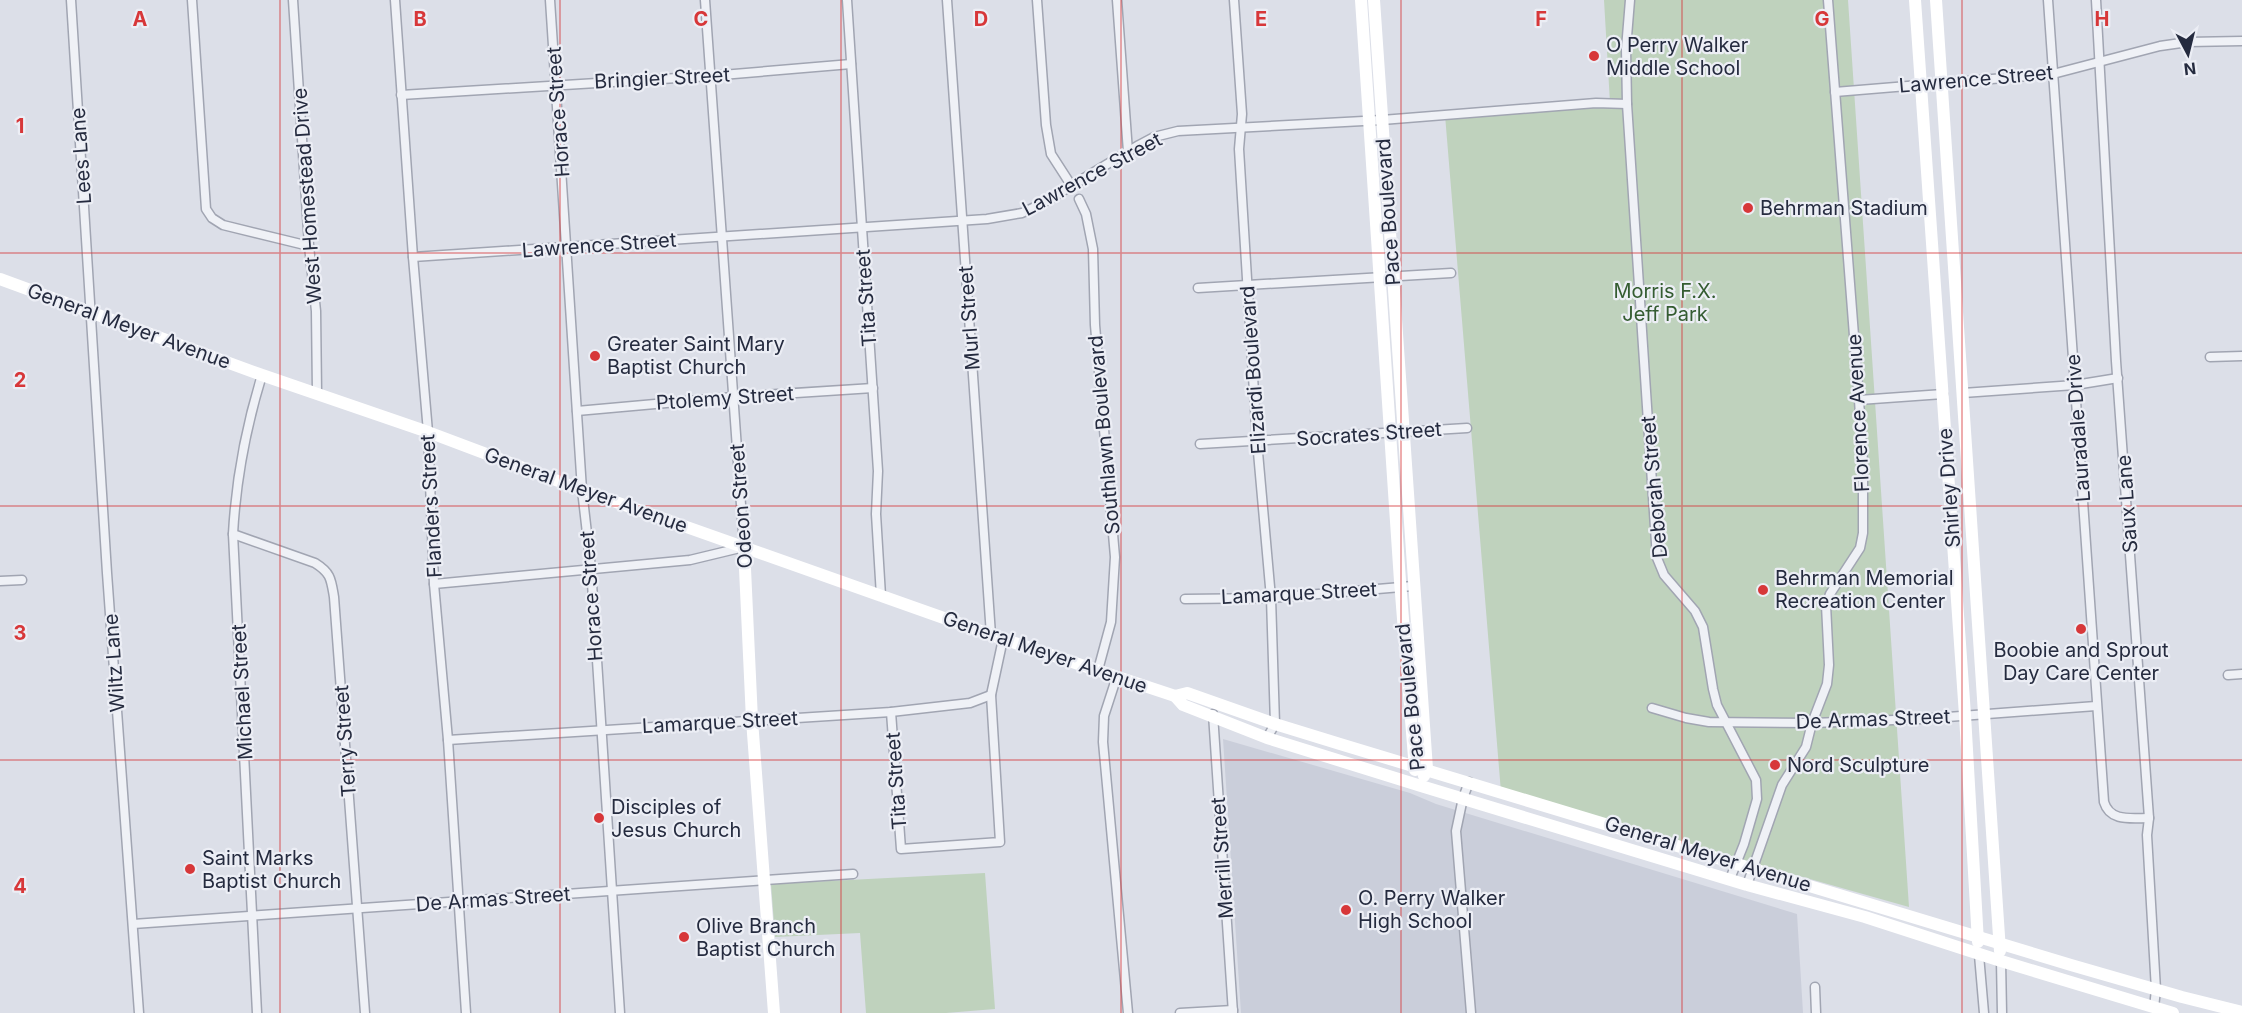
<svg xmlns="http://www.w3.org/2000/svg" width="2242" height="1013" viewBox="0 0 2242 1013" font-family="Inter,sans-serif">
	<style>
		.built { fill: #caceda }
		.green { fill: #bfd2bd }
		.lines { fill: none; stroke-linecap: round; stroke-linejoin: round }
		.street-casing { stroke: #a1a5b2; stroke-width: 11 }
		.street { stroke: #eff1f6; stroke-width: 8 }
		.secondary { stroke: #fff; stroke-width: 12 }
		.grid { fill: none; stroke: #d73739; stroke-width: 1.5; stroke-opacity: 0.55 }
		.poi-dot { fill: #d73739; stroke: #eceef5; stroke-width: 2 }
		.labels { text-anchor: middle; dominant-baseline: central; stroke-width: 4.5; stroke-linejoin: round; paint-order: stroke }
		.poi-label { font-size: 20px; fill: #252b3f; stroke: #eceef5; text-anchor: start }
		.street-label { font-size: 20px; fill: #252b3f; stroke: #eceef5 }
		.park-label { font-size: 20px; fill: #345c31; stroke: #eceef5 }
		.grid-label { font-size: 20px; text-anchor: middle; font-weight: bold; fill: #d73739; stroke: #eceef5; stroke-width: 4.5; stroke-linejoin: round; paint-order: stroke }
	</style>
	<rect width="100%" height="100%" fill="#dcdfe8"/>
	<polygon class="built" points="1223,739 1410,793 1436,804 1797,914 1803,1013 1241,1013"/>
	<g class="green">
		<polygon points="1604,0 1848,0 1909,907 1501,792 1445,115 1610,103"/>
		<polygon points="985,873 995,1009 946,1013 866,1013 860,933 775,937 771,884"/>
	</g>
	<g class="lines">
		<defs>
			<g id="street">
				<polyline points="71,0 107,573 139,1013"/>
				<polyline points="192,0 206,209 212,218 223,225 309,246"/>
				<polyline points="293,0 309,246 316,311 317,393"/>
				<polyline points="395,0 413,257 428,432 434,584 448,740 466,1013"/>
				<polyline points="550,0 582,490 591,568 620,1013"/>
				<polyline points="847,0 878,471 876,514 881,596"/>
				<polyline points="947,0 991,635"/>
				<polyline points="1037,0 1046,125 1051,154 1071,185"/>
				<polyline points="1117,0 1128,152"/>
				<polyline points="1234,0 1242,114 1239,149 1257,441 1271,598 1275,724 1267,738"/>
				<polyline points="1630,0 1626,49 1627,104 1657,558 1664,575 1695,611 1703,627 1713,689 1717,705 1756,780 1757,799 1744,844 1730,879"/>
				<path d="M2048,0l56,802c6,20 27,16 45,16"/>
				<polyline points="2096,0 2116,361 2149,818 2147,835 2156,990 2154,1007"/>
				<polyline points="1835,92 2053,74 2160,46 2188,42 2242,41"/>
				<polyline points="401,95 710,76 851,64"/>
				<polyline points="1079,199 1086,214 1093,249 1095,325 1115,557 1111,622 1098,670"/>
				<polyline points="413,257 987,219 1022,213 1041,204 1139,145 1154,137 1178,131 1382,120 1596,103 1627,104"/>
				<polyline points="1198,288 1451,273"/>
				<polyline points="2210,357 2242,356"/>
				<polyline points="1963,393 2075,385 2118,378"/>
				<polyline points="1859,400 1943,394"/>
				<polyline points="577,411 733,397 873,388"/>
				<polyline points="1200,444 1467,428"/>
				<path d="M233,534l82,29c16,10 16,16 19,34l31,416"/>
				<polyline points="0,581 22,580"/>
				<polyline points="434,584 690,560 744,547 705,0"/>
				<polyline points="1185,599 1271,598 1413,586"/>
				<polyline points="2228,675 2242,674"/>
				<polyline points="1117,676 1104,716 1103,742 1128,1013"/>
				<polyline points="1652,708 1686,718 1709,722 1812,723 1921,719 2096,706"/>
				<polyline points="891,712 901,849 1000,842 991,695 1003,639"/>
				<polyline points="1213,714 1233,1013"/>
				<polyline points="448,740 891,712 970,703 991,695"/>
				<polyline points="1469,782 1463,798 1456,831 1471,1013"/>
				<polyline points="1747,885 1782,785 1806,747 1812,723 1827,684 1829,665 1826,605 1830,594 1860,548 1863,533 1863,462 1859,400 1828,0"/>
				<polyline points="133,924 853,874"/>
				<polyline points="1979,955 1984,1013"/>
				<polyline points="2001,961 2002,1013"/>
				<polyline points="1815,987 1816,1013"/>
				<path d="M257,1013l-24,-479c3,-55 13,-107 29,-159"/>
				<polyline points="1180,1013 1233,1010"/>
			</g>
		</defs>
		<use href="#street" class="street-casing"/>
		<use href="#street" class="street"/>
		<g class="secondary">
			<polyline points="1361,0 1400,581 1415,770"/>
			<polyline points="1374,0 1427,769 1424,776"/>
			<polyline points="1915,0 1965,715 1978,942"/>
			<polyline points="1936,0 2000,951"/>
			<polyline points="0,279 262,375 428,432 582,490 1003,639 1175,696 1187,693 1275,724 1340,744 2071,965 2182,997 2242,1012"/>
			<polyline points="744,547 752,720 774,1013"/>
			<polyline points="1175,696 1183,705 1267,738 1421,786 1747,885 1865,917 2001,961 2173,1013"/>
		</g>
	</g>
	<path class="grid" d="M280,0v1013M560,0v1013M841,0v1013M1121,0v1013M1401,0v1013M1682,0v1013M1962,0v1013M0,253h2242M0,506h2242M0,760h2242"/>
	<g class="poi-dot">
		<circle cx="1594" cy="56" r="6"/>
		<circle cx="1748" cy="208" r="6"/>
		<circle cx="595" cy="356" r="6"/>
		<circle cx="1763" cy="590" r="6"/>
		<circle cx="2081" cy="629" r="6"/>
		<circle cx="1775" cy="765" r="6"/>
		<circle cx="599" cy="818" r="6"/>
		<circle cx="190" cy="869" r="6"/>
		<circle cx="1346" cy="910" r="6"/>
		<circle cx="684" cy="937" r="6"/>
	</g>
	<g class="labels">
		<g class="poi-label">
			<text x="1606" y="45">O Perry Walker<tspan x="1606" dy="23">Middle School</tspan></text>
			<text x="1760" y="208">Behrman Stadium</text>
			<text x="607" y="344">Greater Saint Mary<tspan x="607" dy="23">Baptist Church</tspan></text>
			<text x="1775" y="578">Behrman Memorial<tspan x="1775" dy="23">Recreation Center</tspan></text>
			<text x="2081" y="650" text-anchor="middle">Boobie and Sprout<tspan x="2081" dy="23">Day Care Center</tspan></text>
			<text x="1787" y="765">Nord Sculpture</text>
			<text x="611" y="807">Disciples of<tspan x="611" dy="23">Jesus Church</tspan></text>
			<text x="202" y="858">Saint Marks<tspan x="202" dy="23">Baptist Church</tspan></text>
			<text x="1358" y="898">O. Perry Walker<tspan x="1358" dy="23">High School</tspan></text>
			<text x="696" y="926">Olive Branch<tspan x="696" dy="23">Baptist Church</tspan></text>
		</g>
		<g class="street-label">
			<text transform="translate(662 78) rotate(-3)">Bringier Street</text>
			<text transform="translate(1976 79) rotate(-5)">Lawrence Street</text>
			<text transform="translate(558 112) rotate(-94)">Horace Street</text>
			<text transform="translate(81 156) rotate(-94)">Lees Lane</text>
			<text transform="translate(1092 174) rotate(-28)">Lawrence Street</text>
			<text transform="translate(307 196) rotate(-94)">West Homestead Drive</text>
			<text transform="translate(1388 212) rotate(-94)">Pace Boulevard</text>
			<text transform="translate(599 245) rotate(-4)">Lawrence Street</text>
			<text transform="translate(866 298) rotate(-94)">Tita Street</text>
			<text transform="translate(969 318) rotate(-94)">Murl Street</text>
			<text transform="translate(129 326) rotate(20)">General Meyer Avenue</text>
			<text transform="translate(1253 370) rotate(-94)">Elizardi Boulevard</text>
			<text transform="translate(725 398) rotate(-4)">Ptolemy Street</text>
			<text transform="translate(1858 413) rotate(-93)">Florence Avenue</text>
			<text transform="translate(2078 428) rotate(-94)">Lauradale Drive</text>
			<text transform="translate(1369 434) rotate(-4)">Socrates Street</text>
			<text transform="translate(1104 435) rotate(-95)">Southlawn Boulevard</text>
			<text transform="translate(1654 487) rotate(-95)">Deborah Street</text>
			<text transform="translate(1949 488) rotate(-94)">Shirley Drive</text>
			<text transform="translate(586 490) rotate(20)">General Meyer Avenue</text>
			<text transform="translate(2127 504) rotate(-94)">Saux Lane</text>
			<text transform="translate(431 506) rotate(-93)">Flanders Street</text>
			<text transform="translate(741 506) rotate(-94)">Odeon Street</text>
			<text transform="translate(1299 593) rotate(-3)">Lamarque Street</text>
			<text transform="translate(591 596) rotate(-94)">Horace Street</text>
			<text transform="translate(1045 652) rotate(19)">General Meyer Avenue</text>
			<text transform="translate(114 663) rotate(-94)">Wiltz Lane</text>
			<text transform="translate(242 692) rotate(-93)">Michael Street</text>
			<text transform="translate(1410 697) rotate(-96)">Pace Boulevard</text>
			<text transform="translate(1873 719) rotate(-2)">De Armas Street</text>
			<text transform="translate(720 722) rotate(-3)">Lamarque Street</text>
			<text transform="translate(345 741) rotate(-94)">Terry Street</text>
			<text transform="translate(896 781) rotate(-94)">Tita Street</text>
			<text transform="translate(1708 854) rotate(17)">General Meyer Avenue</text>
			<text transform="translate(1222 858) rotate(-94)">Merrill Street</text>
			<text transform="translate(493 899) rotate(-4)">De Armas Street</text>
		</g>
		<g class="park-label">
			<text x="1665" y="291">Morris F.X.<tspan x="1665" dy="23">Jeff Park</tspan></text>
		</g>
	</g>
	<g class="grid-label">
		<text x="140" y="26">A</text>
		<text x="420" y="26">B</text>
		<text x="701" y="26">C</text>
		<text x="981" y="26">D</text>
		<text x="1261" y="26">E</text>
		<text x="1541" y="26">F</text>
		<text x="1822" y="26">G</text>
		<text x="2102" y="26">H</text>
		<text x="20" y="133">1</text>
		<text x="20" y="387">2</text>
		<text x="20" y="640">3</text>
		<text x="20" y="893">4</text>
	</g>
	<g transform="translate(2188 54) rotate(173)" stroke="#eceef5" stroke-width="4.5" paint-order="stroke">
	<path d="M0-4.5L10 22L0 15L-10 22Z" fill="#252b3f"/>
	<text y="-9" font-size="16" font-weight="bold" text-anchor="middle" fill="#252b3f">N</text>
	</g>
</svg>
